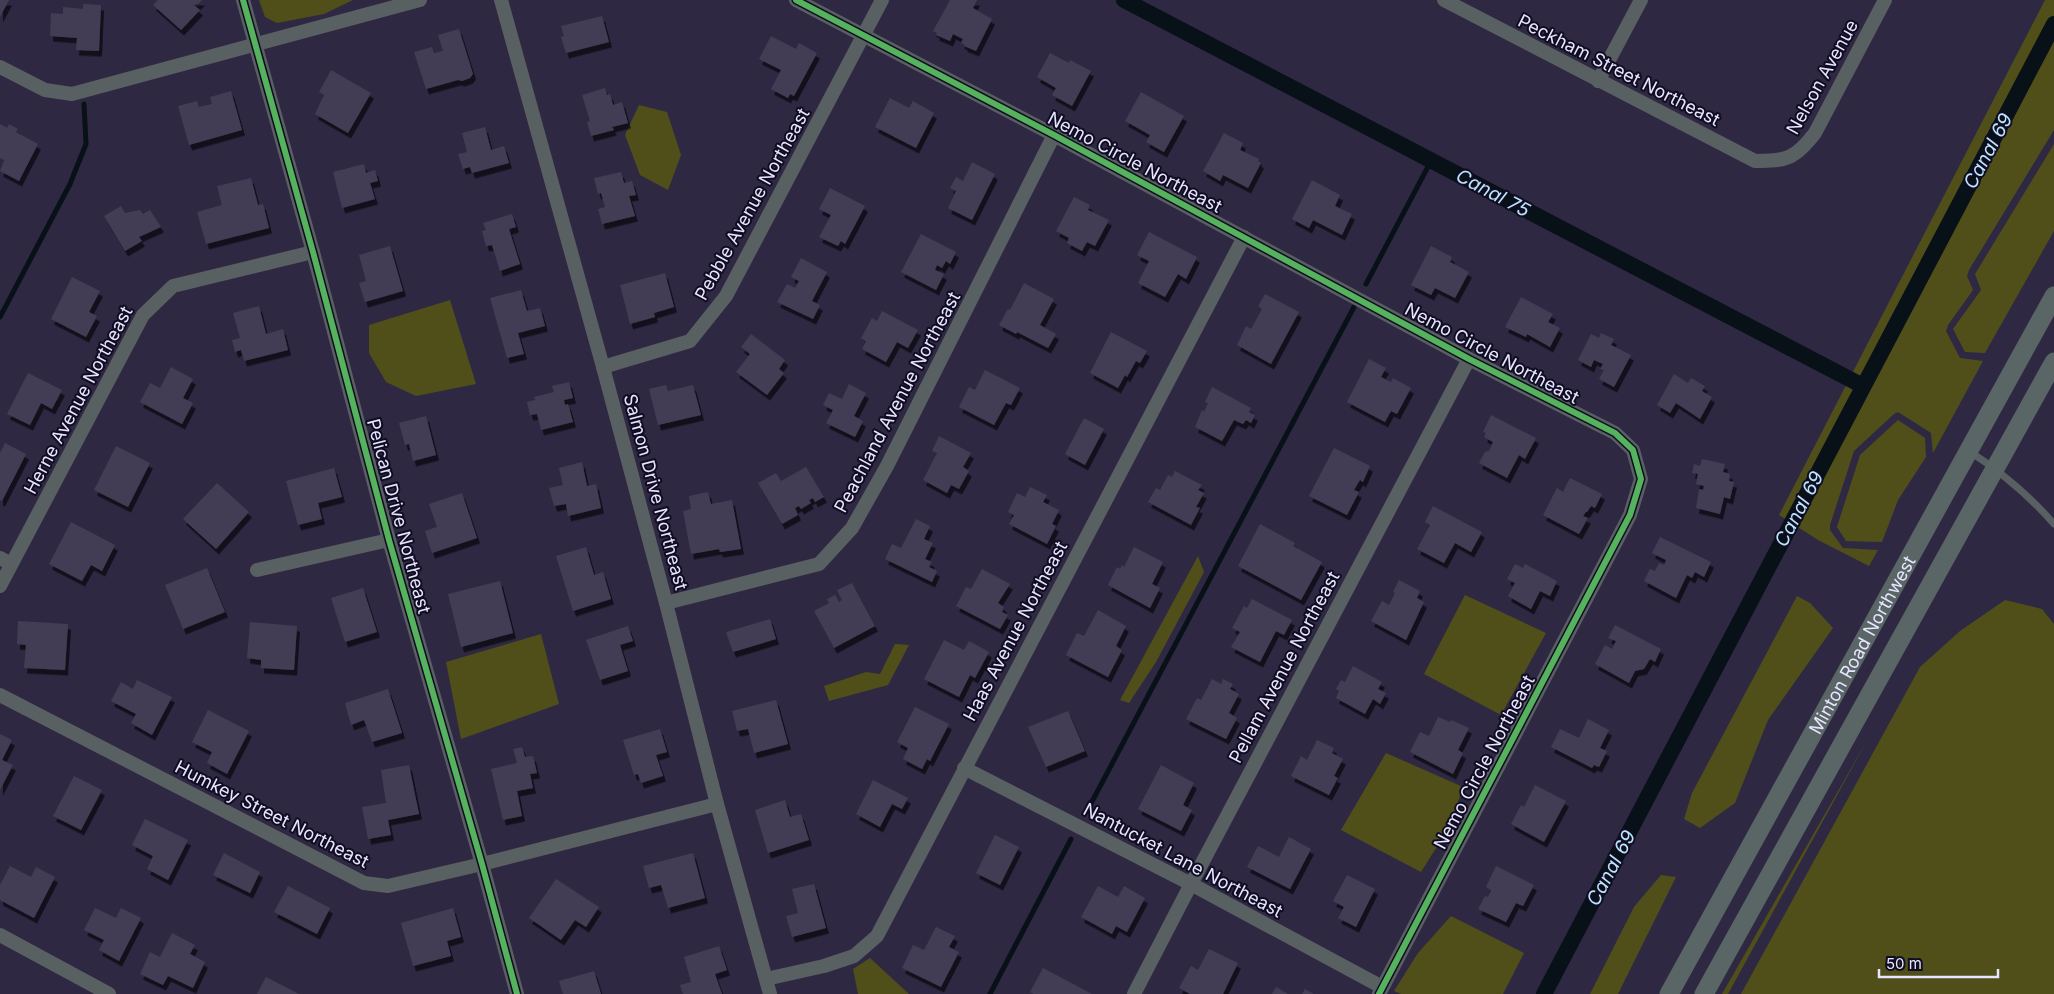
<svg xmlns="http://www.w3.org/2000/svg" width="2054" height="994" viewBox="0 0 2054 994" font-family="Inter,sans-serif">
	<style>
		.forest { fill: #504f1a }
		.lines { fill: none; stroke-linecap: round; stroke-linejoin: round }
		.stream { stroke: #081118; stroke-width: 5 }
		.canal { stroke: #081118; stroke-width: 16 }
		.building { fill: #423d55; filter: url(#shadow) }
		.service { stroke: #596062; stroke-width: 7 }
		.minor { stroke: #596062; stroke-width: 14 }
		.secondary { stroke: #5a6565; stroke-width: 19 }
		.cycleway-casing { stroke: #100c22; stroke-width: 9 }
		.cycleway { stroke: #56b35d; stroke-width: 6 }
		.labels { text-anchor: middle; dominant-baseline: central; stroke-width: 4; stroke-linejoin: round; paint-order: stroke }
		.street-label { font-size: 18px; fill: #e7e5ff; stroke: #100c22 }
		.water-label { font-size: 19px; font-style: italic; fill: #bae6fc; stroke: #100c22 }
	</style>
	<defs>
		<filter id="shadow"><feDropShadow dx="3" dy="5.5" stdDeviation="0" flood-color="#0009"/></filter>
	</defs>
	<rect width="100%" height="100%" fill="#2e2843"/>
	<g class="forest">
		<polygon points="259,0 353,0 324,14 277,23 265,17"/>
		<polygon points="2045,0 2054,0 2054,130 1969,270 1967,276 1973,290 1948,325 1946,331 1960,358 1983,361 1933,453 1931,433 1898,412 1894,414 1854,451 1830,525 1830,530 1843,548 1878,550 1869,566 1818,540 1779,515"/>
		<polygon points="639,105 667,112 681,155 668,190 640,175 625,135"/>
		<polygon points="2054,144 2054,231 1985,353 1965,352 1953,329 1981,290 1975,274"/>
		<polygon points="450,300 476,384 416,396 386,382 369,353 369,325"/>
		<polygon points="1898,420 1925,438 1926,457 1898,500 1882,542 1846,541 1837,527 1860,455"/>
		<polygon points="1198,556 1204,572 1156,662 1129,703 1120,700"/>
		<polygon points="1465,595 1546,633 1501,715 1424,674"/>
		<polygon points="1797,596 1810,603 1833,628 1768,720 1735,803 1700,828 1684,819 1692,793"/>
		<polygon points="2005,600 2042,609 2054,624 2054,994 1741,994 1920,667 1960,631"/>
		<polygon points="541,634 559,704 461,739 446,662"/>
		<polygon points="895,644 909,645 888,685 829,701 824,686 866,672 880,674"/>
		<polygon points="1869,737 1728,994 1722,994"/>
		<polygon points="1386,753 1463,787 1450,826 1421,872 1341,830"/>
		<polygon points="1661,875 1676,877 1618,994 1590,994 1634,907"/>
		<polygon points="1451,916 1524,953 1503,994 1401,994 1394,991 1418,953"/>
		<polygon points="870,958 909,994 858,994 853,969"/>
	</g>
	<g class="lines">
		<g class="stream">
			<polyline points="1366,284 1431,161"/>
			<polyline points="0,317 70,184 86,144 84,104"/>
			<polyline points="1087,811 1354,307"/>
			<polyline points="990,994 1071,839"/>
		</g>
		<g class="canal">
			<polyline points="1124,0 1863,386"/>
			<polyline points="1544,994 2054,24"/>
		</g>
	</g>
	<g class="building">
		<polygon points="0,0 9,0 0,17"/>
		<polygon points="158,0 202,0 198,4 194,5 200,10 181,30 153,5"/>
		<polygon points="950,0 977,0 973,8 992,19 976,51 964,46 965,45 961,43 963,39 953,34 950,41 936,35 937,33 933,31"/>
		<polygon points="83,4 101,5 99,51 76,50 77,38 50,36 51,13 63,14 63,7 83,9"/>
		<polygon points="602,16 609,42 566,53 561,37 564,36 561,26"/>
		<polygon points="459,29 473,74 470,78 462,81 458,80 426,89 414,52 432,47 434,53 443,51 438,35"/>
		<polygon points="771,36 796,49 799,43 817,53 794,96 790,94 788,98 771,89 781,70 759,59"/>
		<polygon points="1050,53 1069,63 1070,60 1091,71 1072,106 1052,95 1056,88 1037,77"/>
		<polygon points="331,70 371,93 348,133 315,114 324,95 319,92"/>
		<polygon points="605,88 607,95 610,94 613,105 622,102 628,123 612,127 614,130 591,136 587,122 590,121 582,95"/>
		<polygon points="231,91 242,130 189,145 178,106 197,101 199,107 212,104 210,97"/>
		<polygon points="1141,92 1184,116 1164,152 1146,142 1150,135 1125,121"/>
		<polygon points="890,98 909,108 913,101 934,113 916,148 875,127"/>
		<polygon points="0,124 7,128 9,124 18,129 16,132 38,144 19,181 0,171 4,160 0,158"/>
		<polygon points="485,127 491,150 504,146 509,163 472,173 470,167 463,169 458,154 467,152 462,133"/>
		<polygon points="1224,133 1243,143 1240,150 1259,159 1258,161 1261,163 1248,188 1223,175 1220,181 1203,171"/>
		<polygon points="972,162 995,174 972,220 948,208 956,191 950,188 956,177 963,181"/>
		<polygon points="364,164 366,173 375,170 378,181 370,183 375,199 342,208 333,172"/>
		<polygon points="621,172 624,183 632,181 636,195 629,196 635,216 602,224 598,209 605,207 601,193 598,194 594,178"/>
		<polygon points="251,178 258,205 263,204 269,228 206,244 197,212 222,205 217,186"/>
		<polygon points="1312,180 1340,195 1335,206 1352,214 1342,235 1313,220 1309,228 1292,219"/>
		<polygon points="830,188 865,206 845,244 841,241 838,246 819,237 831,215 819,209"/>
		<polygon points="1074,197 1090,205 1088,210 1109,220 1095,246 1087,242 1082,251 1067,243 1069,238 1056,231"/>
		<polygon points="121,206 125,213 140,210 143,214 150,210 161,227 139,237 142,241 125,251 104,216"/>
		<polygon points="512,214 516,227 509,229 520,264 500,271 492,245 486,246 482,231 486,230 483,223"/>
		<polygon points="1149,232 1197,257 1186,279 1178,274 1165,297 1138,283 1149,261 1137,255"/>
		<polygon points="921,234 956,252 950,264 946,261 942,268 937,265 935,270 944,274 936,290 901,272"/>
		<polygon points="390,246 403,291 365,302 359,283 366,281 359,255"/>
		<polygon points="1431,246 1452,257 1450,262 1469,272 1455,298 1435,288 1431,295 1411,285"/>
		<polygon points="801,258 827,272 812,301 820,305 813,319 777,302 787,284 795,288 799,281 791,277"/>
		<polygon points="665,273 674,307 654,313 655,317 630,324 620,285"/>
		<polygon points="72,277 100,291 89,312 97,316 86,337 51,319"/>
		<polygon points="1024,283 1054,299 1040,325 1056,334 1048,348 1017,332 1016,334 999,325 1008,309 1010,310"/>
		<polygon points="521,290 527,311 540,308 545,326 518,333 524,354 507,358 490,298"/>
		<polygon points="1265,294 1299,312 1271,364 1237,345 1246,326 1251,329 1262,309 1258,306"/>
		<polygon points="1521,297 1553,314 1548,322 1560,328 1550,347 1527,334 1526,337 1505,327"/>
		<polygon points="259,306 266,334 283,329 288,350 244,361 241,350 235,352 232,340 240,338 233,313"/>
		<polygon points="882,311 918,330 908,348 897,342 886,362 862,349 866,341 861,338 872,318 877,321"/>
		<polygon points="1111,332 1147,351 1140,363 1136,361 1127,377 1125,375 1118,388 1090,373"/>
		<polygon points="1601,333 1614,339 1611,345 1631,355 1614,387 1599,379 1604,370 1600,369 1603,364 1594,360 1591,367 1578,360 1591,334 1599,338"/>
		<polygon points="751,334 785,360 779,369 784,373 767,395 736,372 750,354 741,347"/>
		<polygon points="1369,359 1386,368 1381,377 1391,382 1393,378 1411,388 1397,414 1391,411 1385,422 1347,402"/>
		<polygon points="171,367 193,379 183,398 193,403 182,424 140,402 150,383 160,388"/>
		<polygon points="985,370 1020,388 1011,405 1006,403 994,425 959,407 969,387 975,390"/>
		<polygon points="28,373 62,390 52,409 41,403 30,425 7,414"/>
		<polygon points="1674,374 1688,383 1691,378 1705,386 1702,391 1712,397 1700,419 1676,403 1670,413 1657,405"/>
		<polygon points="569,382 573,398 564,400 565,405 568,404 573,422 541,430 537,414 530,415 527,402 535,400 534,397 554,392 552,386"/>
		<polygon points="849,384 866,393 854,416 863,421 855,437 826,423 833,410 823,405 829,393 842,399"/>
		<polygon points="666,385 668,391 693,385 701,415 658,425 649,389"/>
		<polygon points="1212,387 1251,408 1249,412 1255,415 1251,423 1246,420 1243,424 1234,420 1222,441 1195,427 1202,410 1204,412 1208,403 1205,402"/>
		<polygon points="1491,415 1536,438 1525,459 1519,455 1507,478 1479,463 1485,452 1489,451 1493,442 1484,437 1486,433 1483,432"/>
		<polygon points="426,416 436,455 413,461 409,444 405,445 399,423"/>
		<polygon points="1084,418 1104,429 1085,465 1065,454"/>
		<polygon points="939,436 971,453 963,467 969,471 959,489 951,485 947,493 923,480 937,453 932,451"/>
		<polygon points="5,443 26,454 2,501 0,500 0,453"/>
		<polygon points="116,446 150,463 128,507 94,490"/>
		<polygon points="1334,448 1370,466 1363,482 1360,480 1354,490 1359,492 1347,515 1309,496"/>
		<polygon points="1702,459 1725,464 1723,472 1730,474 1729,481 1734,482 1730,499 1724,497 1720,514 1696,508 1699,489 1703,490 1704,486 1696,484 1698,474 1692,473 1694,464 1700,466"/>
		<polygon points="582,462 587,486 596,484 601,508 568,516 566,504 554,506 549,488 563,485 559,468"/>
		<polygon points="806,467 824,497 815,502 813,498 809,500 811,503 801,509 799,506 795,508 798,515 782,524 758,483 776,473 781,481"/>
		<polygon points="334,468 342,497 318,503 322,519 298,525 286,481"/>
		<polygon points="1175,471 1202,485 1198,490 1204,493 1196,507 1200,508 1191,525 1148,502 1156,488 1160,490 1168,475 1172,477"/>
		<polygon points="1570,478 1602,494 1595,508 1591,506 1587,512 1586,512 1583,516 1588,518 1579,534 1543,515 1557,488 1563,492"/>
		<polygon points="217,483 249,512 216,549 183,519"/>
		<polygon points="1030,487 1047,495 1043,502 1059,510 1052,524 1056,526 1047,544 1009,524 1014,515 1008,512 1017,493 1025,497"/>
		<polygon points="708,492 711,504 732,500 741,549 720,552 719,549 691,554 683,511 691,509 689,496"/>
		<polygon points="462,493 477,538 432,553 425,531 437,527 429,504"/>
		<polygon points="1433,506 1482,532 1471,552 1455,543 1444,563 1417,549 1430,525 1425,522"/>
		<polygon points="916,519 930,526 924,539 933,543 925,559 932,562 929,567 937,571 932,582 885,559 892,544 901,548"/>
		<polygon points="71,522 115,545 102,571 91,565 82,581 49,564"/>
		<polygon points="1260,524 1295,543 1293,546 1322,562 1301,600 1238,566"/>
		<polygon points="1660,537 1711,562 1704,577 1695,572 1692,578 1687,575 1676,598 1644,581 1650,569 1655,571 1659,563 1664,565 1666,560 1652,553"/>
		<polygon points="586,547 594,575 603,572 611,599 573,611 556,556"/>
		<polygon points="1134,547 1163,562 1152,584 1160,588 1150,608 1108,585 1117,567 1120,569 1122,565 1124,567"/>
		<polygon points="1515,564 1523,568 1525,564 1557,581 1550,596 1540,591 1531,609 1508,596 1515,583 1507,579"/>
		<polygon points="207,568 225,612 183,629 165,585"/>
		<polygon points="982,569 1010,584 998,603 1004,607 1002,612 1008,615 1000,629 956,606 966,587 971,589"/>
		<polygon points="1399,580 1420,591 1417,598 1424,602 1406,640 1371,621 1382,601 1389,605 1395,593 1393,592"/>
		<polygon points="500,581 513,633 461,647 448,594"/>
		<polygon points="852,583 875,626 834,648 814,611 829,603 827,599 835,595 839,602 842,600 837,590"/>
		<polygon points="363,588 377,632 345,642 331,598"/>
		<polygon points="1252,599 1292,620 1284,635 1276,631 1260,662 1231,647 1240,632 1232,628 1244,606 1247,608"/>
		<polygon points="1098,610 1126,626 1116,646 1122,650 1108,677 1066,655 1077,633 1084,636"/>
		<polygon points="770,619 776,639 733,652 726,632"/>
		<polygon points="18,621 68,624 65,670 24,668 26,645 17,644"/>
		<polygon points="250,622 297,626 294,670 261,668 261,660 247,658"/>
		<polygon points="1615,625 1661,649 1655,662 1650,659 1644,669 1635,671 1629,683 1595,664 1605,645 1612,649 1616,641 1608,638"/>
		<polygon points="628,626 633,641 620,645 628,671 600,680 586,640"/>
		<polygon points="944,640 964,650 969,641 989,652 975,678 970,675 959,697 924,679"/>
		<polygon points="1353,666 1382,682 1378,689 1386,693 1380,704 1373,699 1365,714 1336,698 1339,691 1336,689 1341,680 1345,682"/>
		<polygon points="1212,679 1221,684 1223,679 1233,684 1230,689 1239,694 1229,713 1237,718 1226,739 1186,719 1197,698 1201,700"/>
		<polygon points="137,680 172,697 152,735 131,723 136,714 111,701 121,682 133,689"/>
		<polygon points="388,689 402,733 372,742 364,720 351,725 345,703"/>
		<polygon points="776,700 788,744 754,753 748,729 737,731 732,711"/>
		<polygon points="915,707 949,724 930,761 927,759 922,769 903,759 908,748 897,742"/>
		<polygon points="208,710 249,731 227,774 207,763 212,752 192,742"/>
		<polygon points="1068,711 1085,751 1046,767 1028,727"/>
		<polygon points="1438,717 1450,722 1451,720 1469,728 1458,750 1463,753 1453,774 1410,752 1420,732 1429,736"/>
		<polygon points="1588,719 1609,730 1600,748 1607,751 1599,767 1594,765 1592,768 1551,747 1560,729 1579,738"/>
		<polygon points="660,729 667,752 656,755 663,776 641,783 638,774 634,775 623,740"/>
		<polygon points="0,734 12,740 2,760 13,765 0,790"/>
		<polygon points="1317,740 1334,748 1332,753 1343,759 1334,776 1338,778 1329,795 1291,776 1301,756 1307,760"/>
		<polygon points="522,747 525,757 533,756 537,773 530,774 533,788 517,791 522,816 503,820 491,769 517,763 513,749"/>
		<polygon points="409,765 419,814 388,820 391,835 368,839 362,807 386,803 381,770"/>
		<polygon points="1161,765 1194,783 1183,805 1192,810 1181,831 1138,809"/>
		<polygon points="74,776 102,790 81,830 53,816"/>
		<polygon points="873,780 908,798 902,809 892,804 880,827 856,814"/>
		<polygon points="1535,785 1566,801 1544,842 1511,824 1521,805 1524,807"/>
		<polygon points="785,800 790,817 801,814 809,840 768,853 755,810"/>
		<polygon points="145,819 188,840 168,880 147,869 153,856 132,845"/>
		<polygon points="995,835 1019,847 1000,885 976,873"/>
		<polygon points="1289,837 1311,849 1290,889 1247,867 1258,846 1279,857"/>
		<polygon points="224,853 260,872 250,893 213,875"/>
		<polygon points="693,853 705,898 668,908 661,885 649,888 643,866"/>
		<polygon points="10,866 31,877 36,867 55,877 34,918 0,900 0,885"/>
		<polygon points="1496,866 1534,885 1523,906 1516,903 1506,922 1478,909 1485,896 1488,897 1491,890 1486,887"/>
		<polygon points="1347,875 1375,889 1356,927 1338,918 1344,907 1333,901"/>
		<polygon points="556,879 599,907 586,927 575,920 561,940 529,918"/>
		<polygon points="814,884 826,928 792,937 786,916 798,913 792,889"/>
		<polygon points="288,886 330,908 317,934 274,912"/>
		<polygon points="1098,886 1118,897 1124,886 1145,898 1127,932 1116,926 1112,934 1081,917"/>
		<polygon points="95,908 116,918 121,908 141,918 119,961 99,950 104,940 84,930"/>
		<polygon points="453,908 461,937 447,941 451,956 413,966 401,923"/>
		<polygon points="936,927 955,936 949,947 959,952 941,987 902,968 913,945 924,950"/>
		<polygon points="172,933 195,945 190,954 205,962 193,988 168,976 163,985 140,974 150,952 160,957"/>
		<polygon points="719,946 727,970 715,974 722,994 683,994 680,985 691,982 684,957"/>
		<polygon points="1209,949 1238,963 1223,994 1190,994 1179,988 1191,966 1198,970"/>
		<polygon points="1043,968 1092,994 1034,994 1030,992"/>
		<polygon points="594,971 601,994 563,994 559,981"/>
		<polygon points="266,977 299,994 257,994"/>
		<polygon points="1276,987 1288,994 1272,994"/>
		<polygon points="1305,989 1314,994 1302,994"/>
	</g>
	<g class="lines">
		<path class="service" d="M1969,451c32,21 60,44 85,73"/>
		<g class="minor">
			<polyline points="243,0 313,252 389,540 482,864 517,994"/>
			<polyline points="501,0 603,367 666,603 717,804 770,994"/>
			<polyline points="796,0 1054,135 1469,359 1615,433 1633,450 1641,479 1630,515 1379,994"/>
			<path d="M1444,0l311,161c32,0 40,-2 60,-28l70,-133"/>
			<polyline points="0,67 45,90 72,94 420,0"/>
			<polyline points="1598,81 1641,0"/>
			<polyline points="603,367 690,341 726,296 882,0"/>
			<polyline points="0,558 11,564"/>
			<polyline points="257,570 389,540"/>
			<polyline points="0,586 143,315 173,286 313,252"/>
			<polyline points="666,603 819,564 852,528 887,466 1054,135"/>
			<polyline points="0,695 364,883 388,886 482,864 717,804"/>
			<polyline points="964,768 1191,884 1382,987"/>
			<polyline points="0,935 109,994"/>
			<polyline points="766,979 824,966 854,956 877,936 1244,237"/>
			<polyline points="1134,994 1191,884 1469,359"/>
		</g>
		<g class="secondary">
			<path id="s1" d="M1669,994l385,-698"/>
			<polyline points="1704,994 2054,362"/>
		</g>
		<defs>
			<g id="cycleway">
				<polyline points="243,0 313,252 389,540 482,864 517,994"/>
				<polyline points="796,0 1054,135 1469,359 1615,433 1633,450 1641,479 1630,515 1379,994"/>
			</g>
		</defs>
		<use href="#cycleway" class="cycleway-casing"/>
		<use href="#cycleway" class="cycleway"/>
	</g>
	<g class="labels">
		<g class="street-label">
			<text transform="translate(1619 70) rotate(27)">Peckham Street Northeast</text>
			<text transform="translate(1822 77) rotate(-61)">Nelson Avenue</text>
			<text transform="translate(1135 162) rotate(28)">Nemo Circle Northeast</text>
			<text transform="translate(752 204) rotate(-61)">Pebble Avenue Northeast</text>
			<text transform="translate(1492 353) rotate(28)">Nemo Circle Northeast</text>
			<text transform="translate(78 400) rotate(-62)">Herne Avenue Northeast</text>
			<text transform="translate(897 402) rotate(-62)">Peachland Avenue Northeast</text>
			<text transform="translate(656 492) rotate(75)">Salmon Drive Northeast</text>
			<text transform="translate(399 516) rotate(75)">Pelican Drive Northeast</text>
			<text transform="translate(1015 631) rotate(-62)">Haas Avenue Northeast</text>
			<text stroke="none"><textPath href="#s1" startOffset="399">Minton Road Northwest</textPath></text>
			<text transform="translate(1284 667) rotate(-62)">Pellam Avenue Northeast</text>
			<text transform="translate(1484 762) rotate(-62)">Nemo Circle Northeast</text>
			<text transform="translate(272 814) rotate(27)">Humkey Street Northeast</text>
			<text transform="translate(1183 860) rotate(28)">Nantucket Lane Northeast</text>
		</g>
		<g class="water-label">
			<text transform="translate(1988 151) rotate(-62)">Canal 69</text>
			<text transform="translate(1493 193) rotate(28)">Canal 75</text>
			<text transform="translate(1799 509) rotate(-62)">Canal 69</text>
			<text transform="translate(1611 868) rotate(-62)">Canal 69</text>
		</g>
	</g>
	<path d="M1879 969v8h119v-8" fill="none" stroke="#e7e5ff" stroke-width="2.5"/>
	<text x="1886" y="969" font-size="15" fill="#e7e5ff" stroke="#100c22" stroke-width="4" paint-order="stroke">50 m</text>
</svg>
